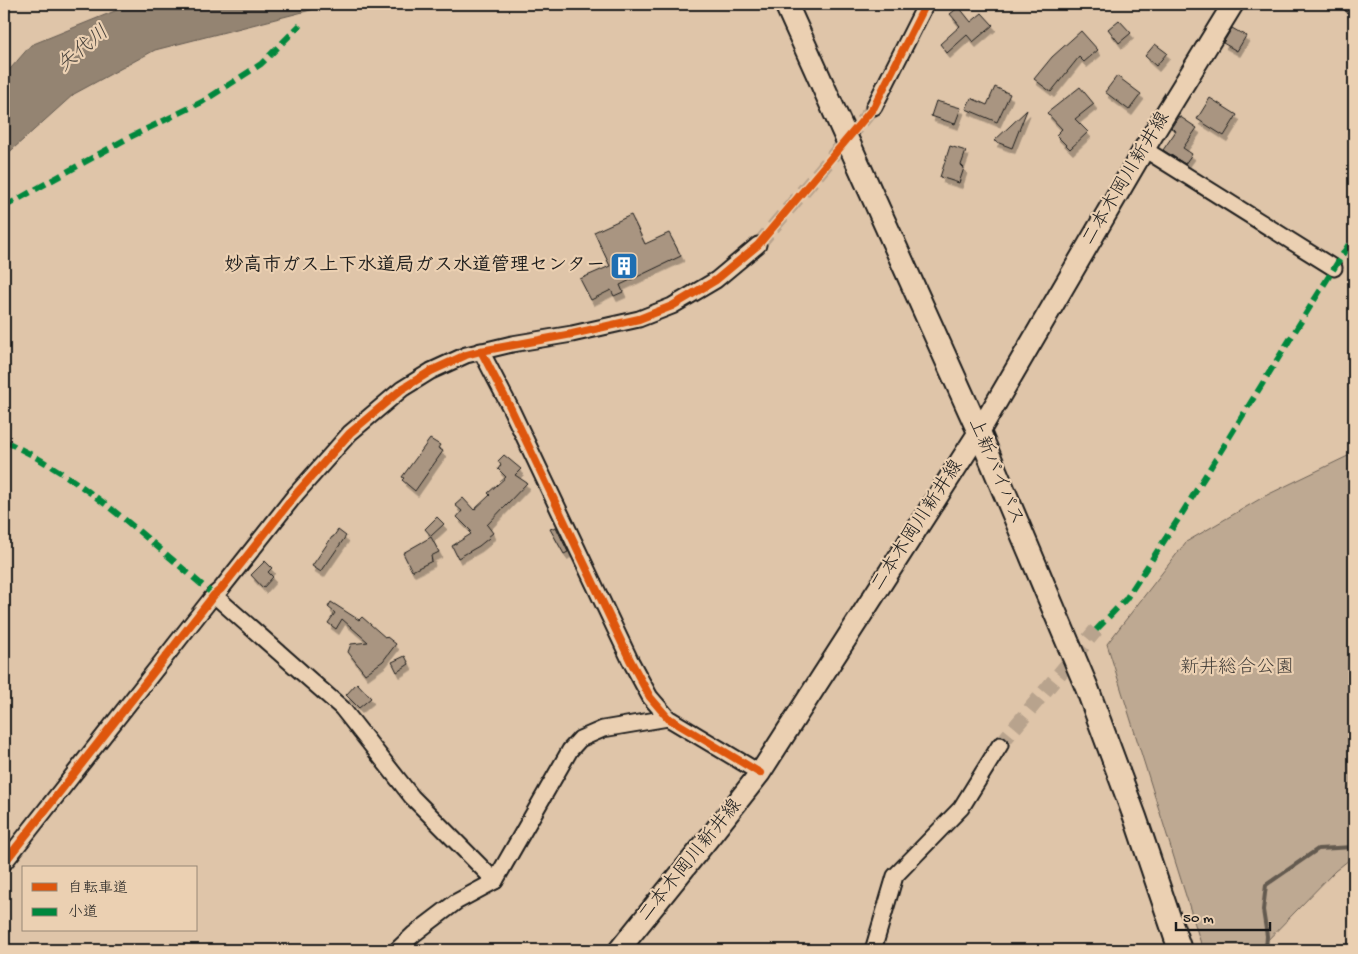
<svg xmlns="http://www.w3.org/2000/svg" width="1358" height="954" viewBox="0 0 1358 954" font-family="'Gochi Hand','Klee One',sans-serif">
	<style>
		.green { fill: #bea992; stroke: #6d6257 }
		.water { fill: #948472; stroke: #645a50 }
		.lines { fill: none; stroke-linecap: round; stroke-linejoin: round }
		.stream { stroke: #645a50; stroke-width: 4 }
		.building { fill: #a99581; stroke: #1c1c1c; filter: url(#shadow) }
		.minor-tunnel { stroke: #b8a38d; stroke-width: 15; stroke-dasharray: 15 8; stroke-linecap: butt }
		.minor-casing { stroke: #1c1c1c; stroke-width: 19 }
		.major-casing { stroke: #1c1c1c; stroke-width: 24 }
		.highway-casing { stroke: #1c1c1c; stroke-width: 26 }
		.minor { stroke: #ebd0b2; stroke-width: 15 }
		.major { stroke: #ebd0b2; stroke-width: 20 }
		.highway { stroke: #ebd0b2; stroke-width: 22 }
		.quiet { stroke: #00873e; stroke-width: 6; stroke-dasharray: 12 6; stroke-linecap: butt }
		.cycleway-casing { stroke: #ebd0b2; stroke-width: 11 }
		.cycleway { stroke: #de560d; stroke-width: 8 }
		.labels { text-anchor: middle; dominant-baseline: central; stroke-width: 4.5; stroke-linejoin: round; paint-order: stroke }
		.street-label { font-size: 19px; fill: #1c1c1c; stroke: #ebd0b2 }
		.poi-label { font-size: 19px; font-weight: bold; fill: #1c1c1c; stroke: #ebd0b2; text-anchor: end }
		.park-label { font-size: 19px; fill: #443f3a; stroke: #ebd0b2 }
		.water-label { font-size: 20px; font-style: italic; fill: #46403a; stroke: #ebd0b2 }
	</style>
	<defs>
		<filter id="shadow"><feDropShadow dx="3" dy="5.5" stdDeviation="0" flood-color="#0004"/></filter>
	</defs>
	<rect width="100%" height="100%" fill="#dfc5a9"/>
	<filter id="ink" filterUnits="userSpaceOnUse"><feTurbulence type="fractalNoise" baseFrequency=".02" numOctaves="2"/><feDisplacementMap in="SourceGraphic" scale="10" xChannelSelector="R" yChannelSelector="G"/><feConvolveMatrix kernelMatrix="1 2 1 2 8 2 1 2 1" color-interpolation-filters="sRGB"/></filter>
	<g filter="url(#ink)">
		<polygon class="green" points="1354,453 1354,856 1335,871 1258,950 1203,950 1107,644 1186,542 1265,496"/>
		<polygon class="water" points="132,4 334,4 155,50 74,94 4,157 4,76 31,45"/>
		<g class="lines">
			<polyline class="stream" points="1266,950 1267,936 1263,910 1266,885 1318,849 1354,847"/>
		</g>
		<g class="building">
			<polygon points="959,7 971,22 982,13 993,25 973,42 967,35 947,53 940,44 960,26 950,14"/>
			<polygon points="1119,20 1131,33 1119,43 1108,29"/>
			<polygon points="1232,28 1246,36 1237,51 1223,43"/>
			<polygon points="1081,31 1098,50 1084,62 1079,57 1051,92 1034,79 1052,57"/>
			<polygon points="1155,44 1167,53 1156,66 1145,56"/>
			<polygon points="1117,76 1141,94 1129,110 1105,92"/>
			<polygon points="995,87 1010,94 997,122 966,109 971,98 987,105"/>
			<polygon points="1080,87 1094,104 1075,119 1088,132 1070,149 1056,135 1062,129 1047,113"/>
			<polygon points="1210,98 1237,115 1224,136 1197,119"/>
			<polygon points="936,101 961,108 955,124 931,116"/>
			<polygon points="1027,110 1012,148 994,141"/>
			<polygon points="1179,116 1197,128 1183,148 1192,154 1185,164 1163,150 1176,131 1171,128"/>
			<polygon points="950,146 966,151 961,165 964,168 959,183 940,177"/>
			<polygon points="631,215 645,244 669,233 681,256 620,285 623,292 614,296 611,290 591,300 580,279 610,266 594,232"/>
			<polygon points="430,439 440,445 438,448 443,451 415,491 402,480 404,478 402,477"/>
			<polygon points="504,455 521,469 515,475 527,483 487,525 493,533 488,537 489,538 479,546 458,558 452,546 471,534 469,532 471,531 457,517 462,511 455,505 463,498 474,510 490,495 488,493 506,477 498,469 501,465 498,461"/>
			<polygon points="437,517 444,524 431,536 425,529"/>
			<polygon points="556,527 568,552 564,554 550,529"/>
			<polygon points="338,530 346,536 321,572 312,566 332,537 333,537"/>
			<polygon points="431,537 439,552 431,556 432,561 412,571 403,553"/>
			<polygon points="265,561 272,568 268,572 273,577 263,588 251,575"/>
			<polygon points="331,602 359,620 362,617 386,638 387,637 396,644 383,661 365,674 348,652 351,644 368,642 342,619 336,629 328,623 335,613 328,607"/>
			<polygon points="405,656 409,664 397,672 392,662"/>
			<polygon points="357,683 371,698 359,708 346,695"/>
		</g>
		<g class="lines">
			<g class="minor-tunnel">
				<polyline points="758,245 874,107"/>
				<polyline points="1000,745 1096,630"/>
			</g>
			<defs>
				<g id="minor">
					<polyline points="1351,4 1354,6"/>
					<polyline points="874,107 926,4"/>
					<polyline points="1144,149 1334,268"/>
					<polyline points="481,351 510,407 630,660 650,697 668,718 760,773"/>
					<polyline points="214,595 342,708 412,797 495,881"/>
					<polyline points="4,863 214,595 221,589 296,494 350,433 402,389 431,371 466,355 512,344 572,334 639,319 672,306 716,280 758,245"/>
					<polyline points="397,950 414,934 456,902 495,881 570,750 580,739 603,729 668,718"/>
					<polyline points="872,950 874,947 895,876 961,808 1000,745"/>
				</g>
				<polyline id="major" points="619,950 713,833 760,773 979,432 1144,149 1233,4"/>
				<polyline id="highway" points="786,4 979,432 1087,688 1135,817 1180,950"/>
			</defs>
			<use href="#minor" class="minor-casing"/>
			<use href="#major" class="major-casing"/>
			<use href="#highway" class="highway-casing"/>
			<use href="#minor" class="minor"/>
			<use href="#major" class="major"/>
			<use href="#highway" class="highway"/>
			<g class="quiet">
				<polyline points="4,207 128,138 202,102 261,64 300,25"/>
				<path d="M4,441c79,36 144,99 210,154"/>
				<polyline points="1096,630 1126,599 1181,515 1354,236"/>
			</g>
			<defs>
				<g id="cycleway">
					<polyline points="481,351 510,407 630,660 650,697 668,718 760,773"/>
					<polyline points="4,863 214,595 221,589 296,494 350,433 402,389 431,371 466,355 481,351 572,334 639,319 672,306 716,280 758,245 874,107 926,4"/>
				</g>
			</defs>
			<use href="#cycleway" class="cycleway-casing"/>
			<use href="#cycleway" class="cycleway"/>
		</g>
	</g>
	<defs>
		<symbol id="building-square" viewBox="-11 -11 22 22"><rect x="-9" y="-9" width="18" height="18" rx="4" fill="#1f6fb2" stroke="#ebd0b2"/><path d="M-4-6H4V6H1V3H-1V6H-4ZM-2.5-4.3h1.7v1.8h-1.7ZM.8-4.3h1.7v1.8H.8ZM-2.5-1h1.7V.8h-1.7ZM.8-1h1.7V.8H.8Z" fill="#fff"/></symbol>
	</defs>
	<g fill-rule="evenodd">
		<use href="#building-square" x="608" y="250" width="32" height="32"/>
	</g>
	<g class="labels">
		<g class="street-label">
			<text transform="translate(1127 179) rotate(-59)">二本木岡川新井線</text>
			<text transform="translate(995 472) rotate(67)">上新バイパス</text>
			<text transform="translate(918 526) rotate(-57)">二本木岡川新井線</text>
			<text transform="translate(691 861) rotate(-51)">二本木岡川新井線</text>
		</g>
		<g class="poi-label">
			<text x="605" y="266">妙高市ガス上下水道局ガス水道管理センター</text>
		</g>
		<g class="park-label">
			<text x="1237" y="668">新井総合公園</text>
		</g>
		<g class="water-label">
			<text transform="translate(84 50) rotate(-40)">矢代川</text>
		</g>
	</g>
	<rect width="1358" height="954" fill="none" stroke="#ebd0b2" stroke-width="20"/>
	<rect x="10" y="10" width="1338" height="934" fill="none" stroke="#1c1c1c" stroke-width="2" filter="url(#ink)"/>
	<rect x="22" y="866" width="175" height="65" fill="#ebd0b2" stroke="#988876"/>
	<rect x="32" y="883" width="25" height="8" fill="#de560d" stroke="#988876"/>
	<text x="68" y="892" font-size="15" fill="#1c1c1c">自転車道</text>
	<rect x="32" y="908" width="25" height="8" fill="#00873e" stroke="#988876"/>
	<text x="68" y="916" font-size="15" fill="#1c1c1c">小道</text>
	<path d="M1176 922v8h94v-8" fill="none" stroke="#1c1c1c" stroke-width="2.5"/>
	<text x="1183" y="922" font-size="15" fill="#1c1c1c" stroke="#ebd0b2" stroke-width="4" paint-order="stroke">50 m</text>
</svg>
